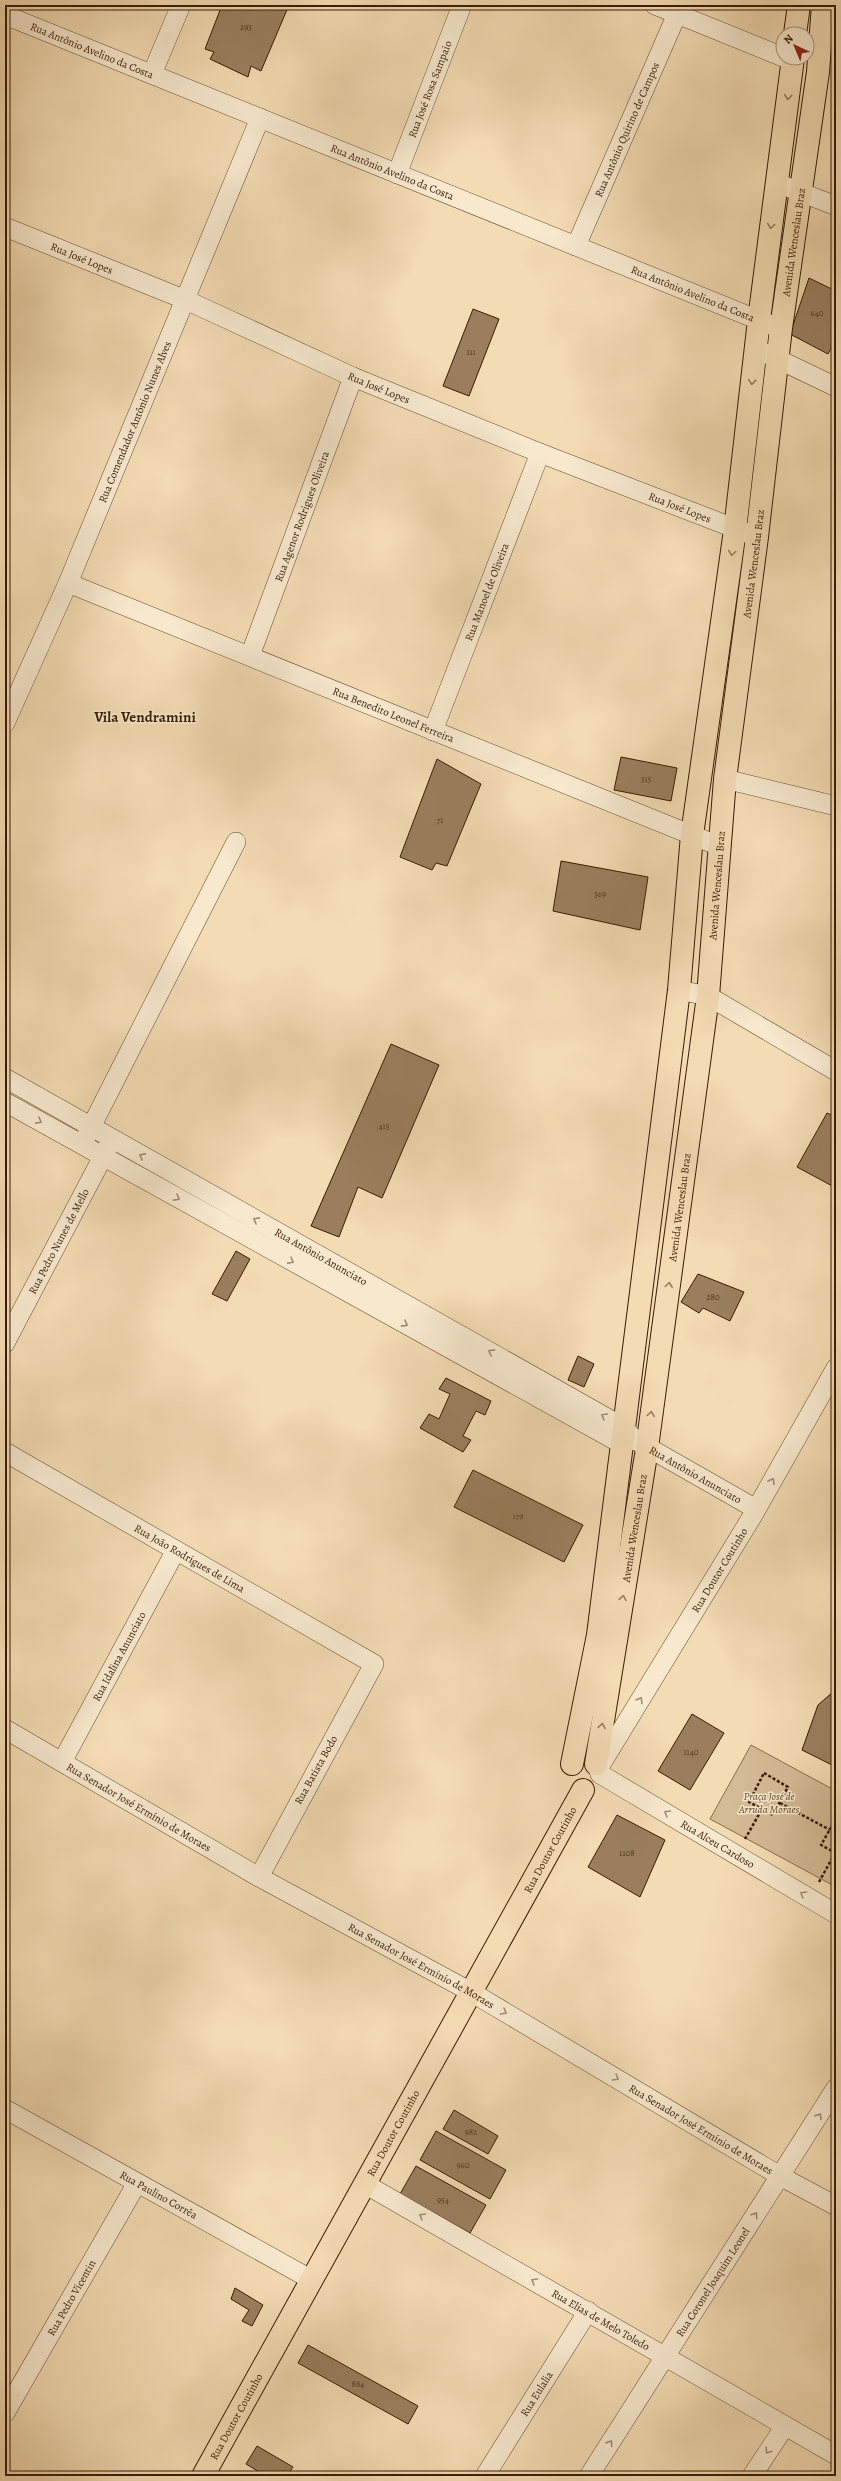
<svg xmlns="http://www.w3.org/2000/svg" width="841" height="2481" viewBox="0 0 841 2481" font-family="Alegreya,serif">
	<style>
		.green { fill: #d3bb95; stroke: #866c4c }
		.building { fill: #9a7f5e; stroke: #391c02 }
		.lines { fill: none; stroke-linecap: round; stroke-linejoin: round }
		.minor-casing { stroke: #684c2e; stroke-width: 20 }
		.major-casing { stroke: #391c02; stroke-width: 24 }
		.path { stroke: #391c02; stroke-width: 2.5; stroke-dasharray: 3 2; stroke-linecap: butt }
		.minor { stroke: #f7e8ce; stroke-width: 19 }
		.major { stroke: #f3dbb3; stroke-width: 22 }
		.oneway { stroke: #967c5a }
		.oneway2 { stroke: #a28c72 }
		.labels { text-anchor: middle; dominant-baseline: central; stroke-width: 3; stroke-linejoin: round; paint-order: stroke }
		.number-label { font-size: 9px; fill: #513519 }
		.street-label { font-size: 11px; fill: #391c02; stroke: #f7e8ce }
		.park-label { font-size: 11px; font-style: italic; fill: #674c2e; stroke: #f7e8ce }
		.district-label { font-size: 15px; font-weight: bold; fill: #391c02; stroke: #f7e8ce }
	</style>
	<rect width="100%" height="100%" fill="#f3dbb3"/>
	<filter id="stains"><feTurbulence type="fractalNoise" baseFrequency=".005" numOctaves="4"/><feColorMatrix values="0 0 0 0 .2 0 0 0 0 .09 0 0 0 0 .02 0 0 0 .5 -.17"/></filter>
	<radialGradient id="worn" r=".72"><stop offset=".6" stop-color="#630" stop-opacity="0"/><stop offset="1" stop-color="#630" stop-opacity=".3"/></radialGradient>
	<polygon class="green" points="751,1745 836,1791 836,1887 710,1819"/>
	<g class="building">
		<polygon points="222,5 289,5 261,71 251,66 248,77 210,59 214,52 205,49"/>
		<polygon points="809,278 836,291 836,339 828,354 790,334"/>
		<polygon points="473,309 499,319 469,396 443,386"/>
		<polygon points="621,757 677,768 671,801 614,790"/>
		<polygon points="437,759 481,784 447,866 436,863 432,870 400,857"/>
		<polygon points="561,861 648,877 640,930 553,911"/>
		<polygon points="391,1044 439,1065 382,1198 358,1187 339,1237 311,1226"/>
		<polygon points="827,1113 836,1117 836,1188 797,1167"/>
		<polygon points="236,1251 250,1259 227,1301 212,1294"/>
		<polygon points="698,1274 744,1292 730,1321 703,1308 699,1313 681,1302"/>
		<polygon points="578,1356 594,1364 584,1387 568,1380"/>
		<polygon points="446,1378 491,1401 485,1415 476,1411 463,1436 471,1440 463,1452 420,1428 429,1414 439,1419 450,1394 439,1389"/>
		<polygon points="473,1470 583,1525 564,1562 454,1507"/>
		<polygon points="834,1691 836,1692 836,1767 802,1750 818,1705"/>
		<polygon points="692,1714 724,1733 690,1790 658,1771"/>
		<polygon points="617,1815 665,1840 640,1897 588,1867"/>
		<polygon points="454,2110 498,2136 488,2154 443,2129"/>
		<polygon points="436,2131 506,2170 490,2199 420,2160"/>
		<polygon points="416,2166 486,2205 470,2233 400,2194"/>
		<polygon points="235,2288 263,2305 252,2326 242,2321 249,2310 231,2299"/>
		<polygon points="308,2345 418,2406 408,2424 298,2363"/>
		<polygon points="257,2446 293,2467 287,2476 266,2476 246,2464"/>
	</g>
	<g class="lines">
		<defs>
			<g id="minor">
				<polyline points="655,5 783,57"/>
				<path id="s1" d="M5,15l766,310"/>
				<polyline points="152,74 181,5"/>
				<path id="s2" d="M397,174l65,-169"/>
				<polyline points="777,183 836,206"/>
				<path id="s3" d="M5,227l181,73 167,77 187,76 217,84"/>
				<path id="s4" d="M576,246l101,-232"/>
				<polyline points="765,353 836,387"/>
				<path id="s5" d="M68,583l651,263"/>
				<path id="s6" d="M250,656l103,-279"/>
				<path id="s7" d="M5,723l63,-140 192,-465"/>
				<path id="s8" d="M433,731l107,-278"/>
				<polyline points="725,779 836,806"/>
				<polyline points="679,990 708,996 836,1071"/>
				<path id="s9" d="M5,1078l618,349 12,13 121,69"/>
				<polyline points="5,1102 620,1443 635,1440"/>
				<polyline points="86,1137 236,842"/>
				<path id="s10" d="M5,1343l104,-198"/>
				<path id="s11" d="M5,1452l369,212 -115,213"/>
				<path id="s12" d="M5,1729l254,148 212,115 309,184 56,30"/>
				<path id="s13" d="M62,1762l114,-212"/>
				<path id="s14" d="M598,1769l155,-254 83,-147"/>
				<path id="s15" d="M600,1774l236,140"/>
				<path id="s16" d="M5,2109l307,171"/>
				<path id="s17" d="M365,2184l471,271"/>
				<path id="s18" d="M5,2413l132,-230"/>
				<path id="s19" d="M485,2476l103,-165"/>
				<path id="s20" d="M589,2476l247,-388"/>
				<polyline points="752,2476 785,2426"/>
			</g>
			<g id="major">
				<polyline points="795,34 799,5"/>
				<polyline points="572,1764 598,1635 679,990 692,835 735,530 759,320 793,58"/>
				<path id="s21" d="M596,1764l50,-309 62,-459 17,-217 32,-242 24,-209 37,-256 5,-67"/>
				<path id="s22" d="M203,2476l380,-686"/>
			</g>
		</defs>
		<use href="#minor" class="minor-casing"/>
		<use href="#major" class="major-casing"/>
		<g class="path">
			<polygon points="764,1773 788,1787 773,1815 749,1802"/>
			<polyline points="780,1803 830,1830"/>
			<polyline points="745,1839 762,1809"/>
			<polyline points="836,1853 821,1845 836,1819"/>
			<polyline points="819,1882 835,1853"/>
		</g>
		<use href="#minor" class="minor"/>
		<use href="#major" class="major"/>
	</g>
	<defs><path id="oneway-chevron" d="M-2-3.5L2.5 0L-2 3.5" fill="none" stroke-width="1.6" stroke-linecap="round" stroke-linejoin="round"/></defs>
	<g class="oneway">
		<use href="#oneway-chevron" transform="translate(788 97) rotate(97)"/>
		<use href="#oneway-chevron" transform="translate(771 226) rotate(98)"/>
		<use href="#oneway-chevron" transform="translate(752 382) rotate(96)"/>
		<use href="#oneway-chevron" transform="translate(732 553) rotate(98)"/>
		<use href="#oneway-chevron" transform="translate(669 1285) rotate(-82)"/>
		<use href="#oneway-chevron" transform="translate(651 1414) rotate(-82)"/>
		<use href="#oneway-chevron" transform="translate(623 1598) rotate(-81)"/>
		<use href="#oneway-chevron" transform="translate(602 1726) rotate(-81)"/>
	</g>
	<g class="oneway2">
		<use href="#oneway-chevron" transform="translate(39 1121) rotate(29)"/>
		<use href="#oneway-chevron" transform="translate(142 1156) rotate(-151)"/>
		<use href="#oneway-chevron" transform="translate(177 1198) rotate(29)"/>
		<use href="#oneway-chevron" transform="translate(256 1220) rotate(-151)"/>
		<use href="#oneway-chevron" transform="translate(291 1261) rotate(29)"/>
		<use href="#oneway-chevron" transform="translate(405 1324) rotate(29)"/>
		<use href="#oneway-chevron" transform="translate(491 1352) rotate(-151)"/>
		<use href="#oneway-chevron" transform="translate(604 1416) rotate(-150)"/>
		<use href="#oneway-chevron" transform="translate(772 1481) rotate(-61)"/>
		<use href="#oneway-chevron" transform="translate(640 1700) rotate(-59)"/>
		<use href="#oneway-chevron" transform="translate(667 1813) rotate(-150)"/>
		<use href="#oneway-chevron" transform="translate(803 1894) rotate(-149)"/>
		<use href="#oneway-chevron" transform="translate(504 2012) rotate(30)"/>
		<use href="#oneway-chevron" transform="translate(616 2078) rotate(31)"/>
		<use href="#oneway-chevron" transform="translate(819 2116) rotate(-58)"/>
		<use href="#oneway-chevron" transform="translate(755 2215) rotate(-57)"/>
		<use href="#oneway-chevron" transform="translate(422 2216) rotate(-150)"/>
		<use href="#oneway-chevron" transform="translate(534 2281) rotate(-150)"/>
		<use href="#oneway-chevron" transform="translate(610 2443) rotate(-58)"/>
		<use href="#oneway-chevron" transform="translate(768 2451) rotate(123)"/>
	</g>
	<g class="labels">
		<g class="number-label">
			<text x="246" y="27">293</text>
			<text x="817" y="313">640</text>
			<text x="471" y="352">111</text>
			<text x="646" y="779">315</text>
			<text x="440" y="820">71</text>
			<text x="600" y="894">369</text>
			<text x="384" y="1126">415</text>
			<text x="713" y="1297">280</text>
			<text x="518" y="1516">179</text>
			<text x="691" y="1752">1140</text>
			<text x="627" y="1853">1108</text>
			<text x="471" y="2132">982</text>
			<text x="463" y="2165">960</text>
			<text x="443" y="2200">954</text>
			<text x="358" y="2384">884</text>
		</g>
		<g class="street-label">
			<text stroke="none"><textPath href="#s1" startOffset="94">Rua Antônio Avelino da Costa</textPath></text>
			<text stroke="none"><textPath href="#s2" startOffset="91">Rua José Rosa Sampaio</textPath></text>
			<text stroke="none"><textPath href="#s4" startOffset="127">Rua Antônio Quirino de Campos</textPath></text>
			<text stroke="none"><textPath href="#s1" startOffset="418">Rua Antônio Avelino da Costa</textPath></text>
			<text stroke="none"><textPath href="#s21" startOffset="1535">Avenida Wenceslau Braz</textPath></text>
			<text stroke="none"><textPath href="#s3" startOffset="83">Rua José Lopes</textPath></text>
			<text stroke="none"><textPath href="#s1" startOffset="742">Rua Antônio Avelino da Costa</textPath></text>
			<text stroke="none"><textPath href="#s3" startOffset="407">Rua José Lopes</textPath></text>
			<text stroke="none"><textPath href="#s7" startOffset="328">Rua Comendador Antônio Nunes Alves</textPath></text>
			<text stroke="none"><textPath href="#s3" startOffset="731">Rua José Lopes</textPath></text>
			<text stroke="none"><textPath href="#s6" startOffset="149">Rua Agenor Rodrigues Oliveira</textPath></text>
			<text stroke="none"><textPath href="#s21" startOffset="1211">Avenida Wenceslau Braz</textPath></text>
			<text stroke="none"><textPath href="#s8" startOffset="149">Rua Manoel de Oliveira</textPath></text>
			<text stroke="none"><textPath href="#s5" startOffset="351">Rua Benedito Leonel Ferreira</textPath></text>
			<text stroke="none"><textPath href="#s21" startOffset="887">Avenida Wenceslau Braz</textPath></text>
			<text stroke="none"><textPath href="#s21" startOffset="563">Avenida Wenceslau Braz</textPath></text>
			<text stroke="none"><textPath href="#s10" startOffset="115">Rua Pedro Nunes de Mello</textPath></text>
			<text stroke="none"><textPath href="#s9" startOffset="363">Rua Antônio Anunciato</textPath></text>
			<text stroke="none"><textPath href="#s9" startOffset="797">Rua Antônio Anunciato</textPath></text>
			<text stroke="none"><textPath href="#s21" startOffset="239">Avenida Wenceslau Braz</textPath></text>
			<text stroke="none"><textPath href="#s11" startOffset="213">Rua João Rodrigues de Lima</textPath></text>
			<text stroke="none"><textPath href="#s14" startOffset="233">Rua Doutor Coutinho</textPath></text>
			<text stroke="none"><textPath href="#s13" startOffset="120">Rua Idalina Anunciato</textPath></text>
			<text transform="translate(316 1770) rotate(-61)">Rua Batista Bodo</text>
			<text stroke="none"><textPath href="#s12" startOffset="155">Rua Senador José Ermínio de Moraes</textPath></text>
			<text stroke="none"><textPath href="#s15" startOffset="137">Rua Alceu Cardoso</textPath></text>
			<text stroke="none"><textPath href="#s22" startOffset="716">Rua Doutor Coutinho</textPath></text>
			<text stroke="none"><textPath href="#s12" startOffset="479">Rua Senador José Ermínio de Moraes</textPath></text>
			<text stroke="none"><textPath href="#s12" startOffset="803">Rua Senador José Ermínio de Moraes</textPath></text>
			<text stroke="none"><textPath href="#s22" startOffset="392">Rua Doutor Coutinho</textPath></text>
			<text stroke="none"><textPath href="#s16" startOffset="176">Rua Paulino Corrêa</textPath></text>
			<text stroke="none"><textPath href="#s20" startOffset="230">Rua Coronel Joaquim Leonel</textPath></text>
			<text stroke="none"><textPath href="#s18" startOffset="133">Rua Pedro Vicentin</textPath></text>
			<text stroke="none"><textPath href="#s17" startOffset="272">Rua Elias de Melo Toledo</textPath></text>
			<text stroke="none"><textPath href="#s19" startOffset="97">Rua Eulalia</textPath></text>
			<text stroke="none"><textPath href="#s22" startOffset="68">Rua Doutor Coutinho</textPath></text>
		</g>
		<g class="park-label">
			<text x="769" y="1796">Praça José de<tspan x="769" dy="13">Arruda Moraes</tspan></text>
		</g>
		<g class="district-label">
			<text x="145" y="717">Vila Vendramini</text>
		</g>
	</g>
	<rect width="841" height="2481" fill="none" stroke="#f3dbb3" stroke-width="20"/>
	<rect x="6" y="6" width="829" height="2469" fill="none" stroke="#391c02" stroke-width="2"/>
	<rect x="10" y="10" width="821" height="2461" fill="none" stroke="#391c02"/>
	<g transform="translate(795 46) rotate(316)"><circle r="19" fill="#f7e8ce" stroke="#ab967c"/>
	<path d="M0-3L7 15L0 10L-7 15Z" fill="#8f2418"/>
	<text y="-6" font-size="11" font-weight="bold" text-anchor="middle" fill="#391c02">N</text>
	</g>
	<rect width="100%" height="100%" filter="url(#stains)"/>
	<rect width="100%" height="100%" fill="url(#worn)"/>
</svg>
